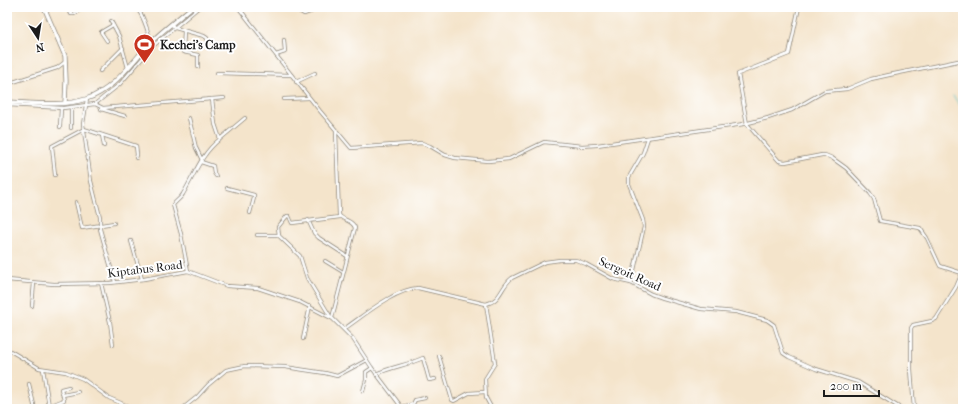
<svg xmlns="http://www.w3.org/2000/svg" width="970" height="416" viewBox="0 0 970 416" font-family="'IM FELL French Canon',serif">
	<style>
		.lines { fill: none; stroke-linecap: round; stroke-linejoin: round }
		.stream { stroke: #56c3cd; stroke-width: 1 }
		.minor-casing { stroke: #888074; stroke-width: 4 }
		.major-casing { stroke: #888074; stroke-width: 5 }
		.minor { stroke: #fff; stroke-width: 2.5 }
		.major { stroke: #fff; stroke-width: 3.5 }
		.labels { text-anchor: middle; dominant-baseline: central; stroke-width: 4; stroke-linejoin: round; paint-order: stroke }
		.poi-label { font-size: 12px; font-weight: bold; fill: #1c1c1c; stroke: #fff; text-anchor: start }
		.street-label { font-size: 12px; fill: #1c1c1c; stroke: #fff }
	</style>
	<rect width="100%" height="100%" fill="#fff"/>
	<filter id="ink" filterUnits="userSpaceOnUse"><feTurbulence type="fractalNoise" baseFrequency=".025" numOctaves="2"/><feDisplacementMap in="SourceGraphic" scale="8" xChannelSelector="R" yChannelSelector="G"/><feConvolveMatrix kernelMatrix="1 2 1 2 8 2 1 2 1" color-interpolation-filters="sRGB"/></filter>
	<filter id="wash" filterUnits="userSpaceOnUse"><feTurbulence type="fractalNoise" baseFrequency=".012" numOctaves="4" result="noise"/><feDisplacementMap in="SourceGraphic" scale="16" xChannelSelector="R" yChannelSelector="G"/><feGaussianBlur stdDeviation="0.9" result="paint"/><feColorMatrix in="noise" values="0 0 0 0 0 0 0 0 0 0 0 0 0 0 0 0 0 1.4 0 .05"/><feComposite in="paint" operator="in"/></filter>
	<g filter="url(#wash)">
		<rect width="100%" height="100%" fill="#f4e4cb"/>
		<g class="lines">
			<polyline class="stream" points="953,96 963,109"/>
		</g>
	</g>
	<g filter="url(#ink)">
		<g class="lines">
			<defs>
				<g id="minor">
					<polyline points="64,7 69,10 71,14 74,14 84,7"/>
					<path d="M135,7c8,5 13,25 16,35"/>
					<polyline points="238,7 320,111 351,148 422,143 430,146 445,155 455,158 488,161 509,159 544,142 582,146 597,145 744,124 768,118 792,110 825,91 847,89 871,79 889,75 963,60"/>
					<polyline points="292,7 304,14 324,7"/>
					<polyline points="799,7 789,54 738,74 747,124 779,161 785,162 822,155 825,155 832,158 846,168 870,193 874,199 880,221 920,228 927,238 940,266 962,273 956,287 936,319 932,321 913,325 911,328 911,369 914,409"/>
					<polyline points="111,21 119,36 128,68"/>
					<polyline points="171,24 175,28 204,36 207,38 208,42"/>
					<polyline points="184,31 183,52 198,55 198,67"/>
					<polyline points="107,41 101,32 113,25"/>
					<polyline points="276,55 285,52 284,40"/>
					<polyline points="100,71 123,48"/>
					<polyline points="217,73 291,75"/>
					<polyline points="296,82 315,73"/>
					<polyline points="7,84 57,68 65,62"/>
					<polyline points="87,99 83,124 91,181 100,217 100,229 115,282"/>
					<polyline points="284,99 309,98"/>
					<polyline points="95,104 120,84 153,46 199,7"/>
					<polyline points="7,105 63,108 95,104 103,108 224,98"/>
					<polyline points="101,109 125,116"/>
					<polyline points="189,118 196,148 202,160"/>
					<polyline points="60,127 61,108"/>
					<polyline points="71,128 71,107"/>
					<polyline points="102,135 104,146"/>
					<polyline points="220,139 245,118"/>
					<polyline points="201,162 213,166 214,173 216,176"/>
					<polyline points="55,175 52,146 84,129 136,146 137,155 136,158"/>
					<polyline points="227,188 254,195 254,198 250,213"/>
					<polyline points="76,202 82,228 114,223"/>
					<polyline points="308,220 314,233 319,238 347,256"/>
					<polyline points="257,235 278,235 300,256 307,278 330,316"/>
					<polyline points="279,236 278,227 287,216 289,216 292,223 340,217"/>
					<polyline points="131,241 142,279"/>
					<polyline points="325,261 343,272"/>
					<path d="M188,271l-7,-37 -8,-29c3,-4 8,-7 10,-11 12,-20 18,-40 37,-55l-5,-15 -3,-25"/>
					<polyline points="7,280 54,284 110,283 144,279 188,271 227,286 258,288 300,302 333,319 353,339 372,368 403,409"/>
					<polyline points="101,283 110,322 113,345"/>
					<polyline points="631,283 644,227 643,220 629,184 629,177 643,153 648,138"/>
					<polyline points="486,304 495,363 485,379 486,398 492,409"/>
					<polyline points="32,306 34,283"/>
					<path d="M332,318l23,-90c-2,-8 -12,-7 -16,-13l-3,-84"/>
					<path d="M344,329c19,-13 51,-40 74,-41l68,16c15,-3 15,-18 26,-26l33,-16 15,-2h16l10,4 27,15 18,4 20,11 11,4 39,11 35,3 31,8 7,5 9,28 6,4 27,12 42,13 44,27"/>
					<polyline points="303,339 310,306"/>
					<polyline points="7,349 39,368 66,372 83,379 109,398 135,409"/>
					<polyline points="439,356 452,400 454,401 469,393 485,392"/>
					<path d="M376,374c15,-7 32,-9 47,-16l6,22 6,-1"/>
					<polyline points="29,384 35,409"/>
					<polyline points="363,391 366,380 366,372 372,368"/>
					<polyline points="63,395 78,392"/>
					<polyline points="49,406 64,400 61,389 69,387"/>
					<polyline points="402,407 413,404 415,400 425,398"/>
					<polyline points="37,409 49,406 43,369"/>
					<polyline points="182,409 197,397 208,385 226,370 245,366 285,367 325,373 337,376 367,360"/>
				</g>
				<g id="major">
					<polyline points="44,7 65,56 66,81 65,103"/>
					<path d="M7,102c26,1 55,5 79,-3 28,-9 45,-36 64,-56 13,-13 28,-24 42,-36"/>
				</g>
			</defs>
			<use href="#minor" class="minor-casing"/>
			<use href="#major" class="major-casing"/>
			<use href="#minor" class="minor"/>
			<use href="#major" class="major"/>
		</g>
	</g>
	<defs>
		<symbol id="stadium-pin" viewBox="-11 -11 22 30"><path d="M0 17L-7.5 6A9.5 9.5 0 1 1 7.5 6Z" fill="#c8321e" stroke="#fff"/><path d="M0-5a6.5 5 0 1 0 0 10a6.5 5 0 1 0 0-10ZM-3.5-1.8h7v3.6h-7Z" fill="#fff"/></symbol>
	</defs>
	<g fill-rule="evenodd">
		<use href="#stadium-pin" x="132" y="32" width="25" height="34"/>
	</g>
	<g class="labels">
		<g class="poi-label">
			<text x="160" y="45">Kechei's Camp</text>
		</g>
		<g class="street-label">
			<text transform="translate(145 269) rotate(-7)">Kiptabus Road</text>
			<text transform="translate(630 274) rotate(24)">Sergoit Road</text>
		</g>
	</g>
	<rect width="970" height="416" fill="none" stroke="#fff" stroke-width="24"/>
	<g transform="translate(38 38) rotate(168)" stroke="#ffffff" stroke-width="3" paint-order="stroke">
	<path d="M0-3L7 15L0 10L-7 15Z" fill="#1c1c1c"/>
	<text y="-6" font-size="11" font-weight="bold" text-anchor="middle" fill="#1c1c1c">N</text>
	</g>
	<path d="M824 390v6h55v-6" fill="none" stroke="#1c1c1c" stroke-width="2"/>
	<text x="830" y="390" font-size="12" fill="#1c1c1c" stroke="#ffffff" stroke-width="3" paint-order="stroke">200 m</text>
</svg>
